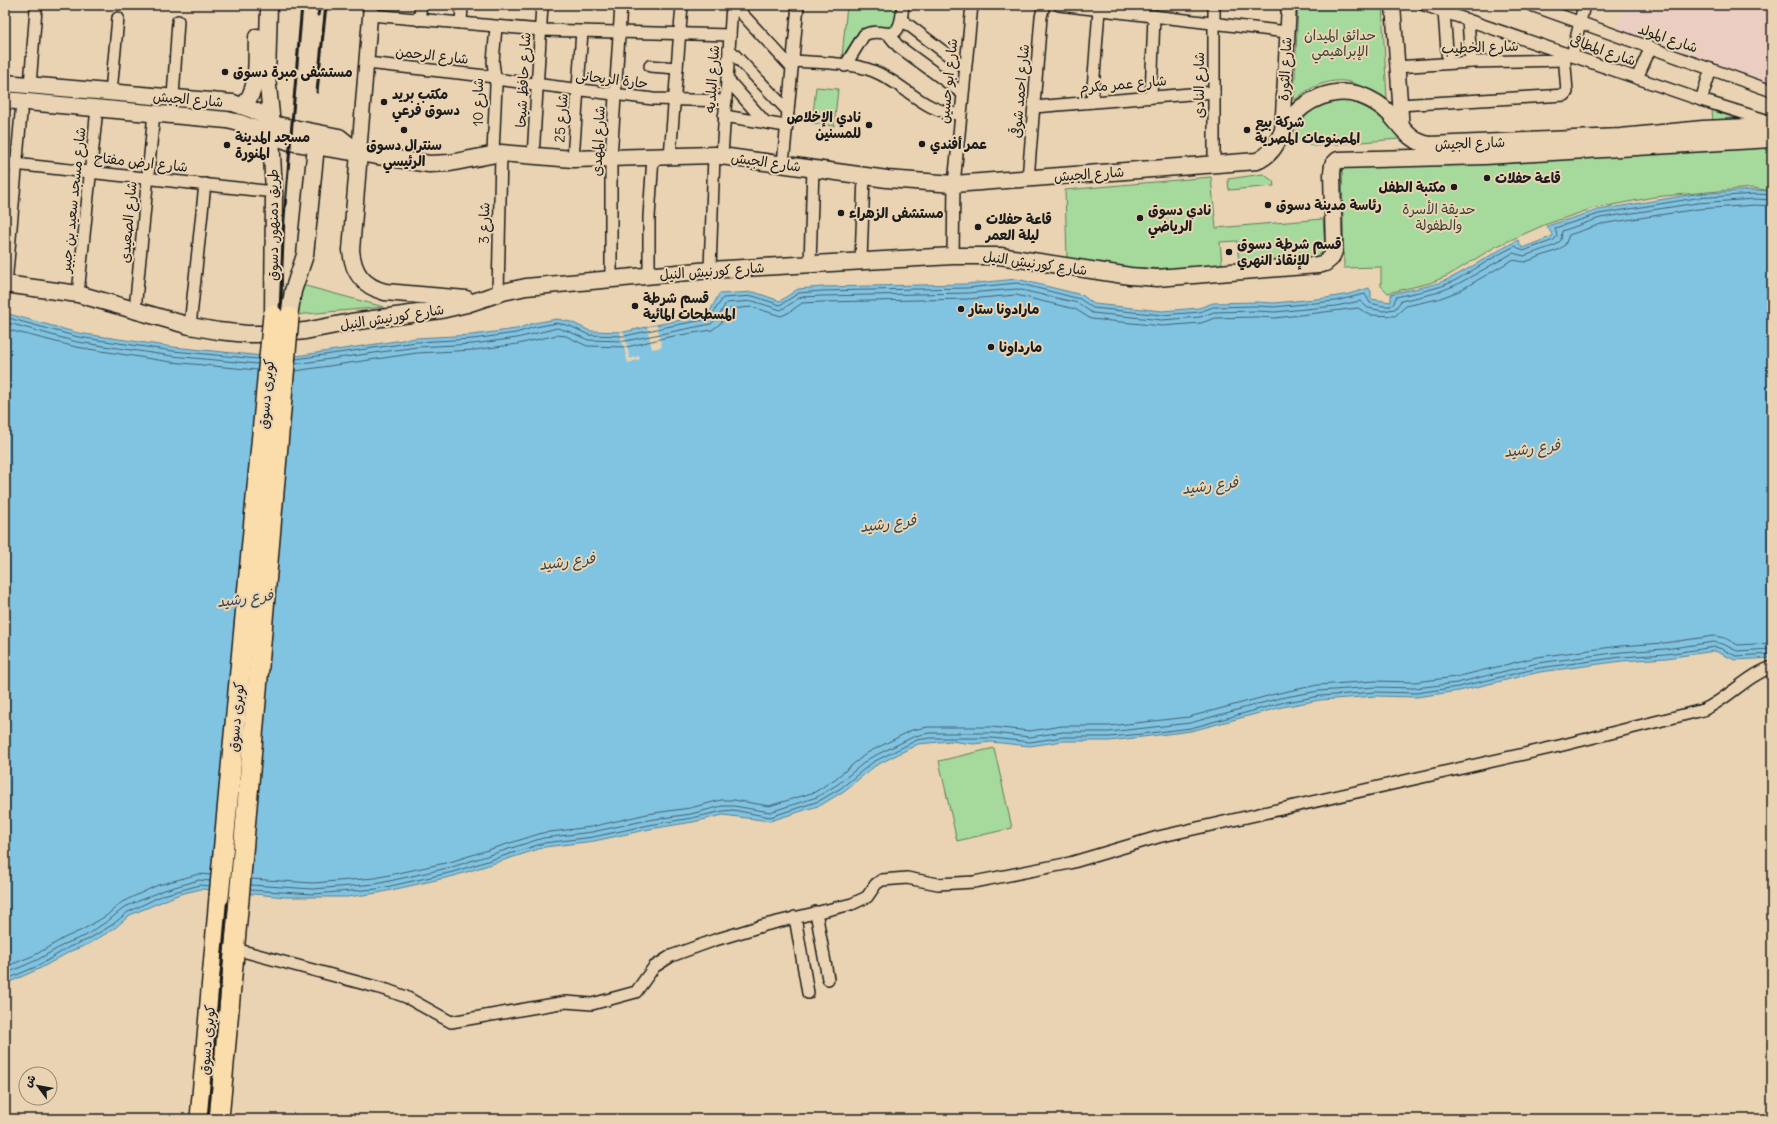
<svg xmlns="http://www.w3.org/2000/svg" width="1777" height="1124" viewBox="0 0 1777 1124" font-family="Delius,'Playpen Sans Arabic',sans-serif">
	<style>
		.built { fill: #ebcec1 }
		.green { fill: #a5da9c; stroke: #607b5c }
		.water { fill: #81c4e2; stroke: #598193 }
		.pier { fill: #e9d3b2 }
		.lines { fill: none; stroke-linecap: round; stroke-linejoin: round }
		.shore { stroke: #445f6b; stroke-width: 1 }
		.minor-casing { stroke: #1c1c1c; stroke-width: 14 }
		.tertiary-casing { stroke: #1c1c1c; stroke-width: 17 }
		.secondary-casing { stroke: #1c1c1c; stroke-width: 19 }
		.trunk-casing { stroke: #1c1c1c; stroke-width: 22 }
		.minor { stroke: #e9d3b2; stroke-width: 11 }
		.tertiary { stroke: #e9d3b2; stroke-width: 14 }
		.secondary { stroke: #e9d3b2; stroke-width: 16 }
		.trunk { stroke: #faddab; stroke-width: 19 }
		.rail { stroke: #1c1c1c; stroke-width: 3 }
		.trunk-bridge-casing { stroke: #1c1c1c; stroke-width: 22; stroke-linecap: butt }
		.trunk-bridge { stroke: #faddab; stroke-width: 19 }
		.poi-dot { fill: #1c1c1c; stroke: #e9d3b2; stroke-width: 1.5 }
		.labels { text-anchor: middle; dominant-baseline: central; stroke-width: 4; stroke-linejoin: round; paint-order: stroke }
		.park-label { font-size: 14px; fill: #374236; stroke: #e9d3b2 }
		.street-label { font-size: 14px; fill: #1c1c1c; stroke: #e9d3b2 }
		.poi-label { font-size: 14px; font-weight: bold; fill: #1c1c1c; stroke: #e9d3b2; text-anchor: start }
		.water-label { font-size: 15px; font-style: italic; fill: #35464e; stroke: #e9d3b2 }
	</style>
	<rect width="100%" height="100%" fill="#e9d3b2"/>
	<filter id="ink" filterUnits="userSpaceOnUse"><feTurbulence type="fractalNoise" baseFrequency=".025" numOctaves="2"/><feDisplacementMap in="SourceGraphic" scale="8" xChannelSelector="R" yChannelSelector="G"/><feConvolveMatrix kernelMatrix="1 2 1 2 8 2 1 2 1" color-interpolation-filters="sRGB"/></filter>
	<g filter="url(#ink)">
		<polygon class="built" points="1623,5 1772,5 1772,85 1616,30"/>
		<g class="green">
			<polygon points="847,5 896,5 897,20 884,30 861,28 842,57"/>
			<path d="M1298,5h84l5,94c-11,-6 -22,-12 -34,-16 -20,-7 -45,4 -59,18z"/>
			<polygon points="816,87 838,89 834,126 812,123"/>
			<path d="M1337,100c28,2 46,16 62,39l-86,7 -15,-7 -4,-5v-4c11,-18 24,-24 43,-30z"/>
			<polygon points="1712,110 1737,119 1713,122"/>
			<polygon points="1772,144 1772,191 1752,188 1654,197 1591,209 1544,225 1495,247 1449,275 1430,283 1388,293 1381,286 1381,267 1344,268 1342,165"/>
			<polygon points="1263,174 1273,181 1274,186 1229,190 1228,179"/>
			<polygon points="1211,177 1216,228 1323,219 1325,247 1318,259 1239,264 1237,241 1220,242 1222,264 1219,264 1219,265 1166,269 1120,267 1067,258 1065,190"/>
			<polygon points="302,285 384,307 294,315"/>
			<polygon points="994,748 1012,828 957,841 939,761"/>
		</g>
		<path class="water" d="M1755,190l17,1v467l-37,2 -20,-9 -49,7 -44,3 -82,11 -81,19 -43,6 -40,-1 -56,4 -38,7 -91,24 -81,10h-47l-33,5 -39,-4 -18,2 -23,-3 -32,3 -43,22 -31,25 -23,14 -51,16 -47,-6 -30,7 -43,7 -56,12 -49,6 -91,29 -76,17 -31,4h-61l-85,-8 -21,5 -50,21 -15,13 -26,16 -18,7 -30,17 -36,16v-671l73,20 95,14 110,11 133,-20 56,-3 44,-6 18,-6 23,-4 14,3 19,9 34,1 41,-9 43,-8 11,-21 35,-2 26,9 18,-12 24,-2 145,-3 50,-5 65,16 12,9 68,7 37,-3 14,-5 43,-1 18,1 52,-5 23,-4 20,-6 2,4v7l20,3v-8c21,-5 44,-8 62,-17 23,-12 43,-26 65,-37l4,8 31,-12 -6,-10 51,-16 97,-16z"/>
		<g class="pier">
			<polygon points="657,325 662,347 652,349 647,327"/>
			<polygon points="620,332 624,332 630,359 639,356 640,359 628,363"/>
		</g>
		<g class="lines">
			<g class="shore">
				<polyline points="5,317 78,337 173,351 258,359"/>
				<polyline points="5,322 77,342 172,356 258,364"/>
				<polyline points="5,329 76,347 171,362 257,370"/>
				<path d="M296,359l120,-17 57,-3 43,-6 19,-6 22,-4 13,3 19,9 36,1 41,-9 43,-8 14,-21 30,-2 27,9 19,-12 23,-2 145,-3 50,-5 63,16 13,9 69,7 38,-3 13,-5 43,-1 18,1 61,-6 30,-7 5,9 13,3h8l3,-3 2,-6c20,-5 41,-7 60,-17 20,-11 38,-24 59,-34l8,5 31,-11 3,-4 -2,-8 44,-14 97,-16 59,-4 17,1"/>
				<polyline points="295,364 417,347 473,344 517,338 557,328 568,331 588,340 625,341 711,324 719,316 726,303 753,301 781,310 801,297 822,296 968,293 1017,289 1078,303 1092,313 1162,320 1200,317 1214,312 1256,311 1275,312 1336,306 1360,301 1368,308 1383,311 1395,309 1401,301 1436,293 1456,285 1513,253 1524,256 1556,245 1561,240 1562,231 1600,218 1697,203 1755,199 1772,200"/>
				<polyline points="295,371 417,353 474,350 518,344 557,335 566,336 587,346 627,347 668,337 712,330 720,324 730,309 752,307 781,316 788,313 802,303 822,302 968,299 1016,295 1075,309 1091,319 1162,326 1201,323 1215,318 1256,317 1275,318 1358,308 1370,315 1395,316 1406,306 1438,299 1459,291 1512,260 1525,262 1558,250 1565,245 1569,235 1601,224 1698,209 1755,205 1772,206"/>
				<polyline points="251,879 313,883 375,878 450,862 542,833 591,827 647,814 690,808 721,800 734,800 769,806 815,792 835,779 867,753 912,730 928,727 991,727 1030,731 1062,726 1109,726 1189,717 1279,693 1318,685 1375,681 1415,682 1456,677 1537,657 1620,646 1664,643 1714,636 1725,638 1738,645 1772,643"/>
				<polyline points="251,885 313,889 376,884 452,867 543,838 592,832 648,820 691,814 722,806 734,806 770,812 817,797 838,784 870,758 915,736 929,733 992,733 1030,737 1063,732 1109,732 1190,723 1280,698 1319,691 1375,687 1415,688 1457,683 1538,663 1621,652 1665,649 1714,642 1723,644 1737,651 1772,649"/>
				<polyline points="250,890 313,894 377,889 453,872 544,843 593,837 649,825 692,818 723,811 733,810 770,817 819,801 841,788 873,762 917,740 930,738 992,738 1030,742 1063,737 1109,737 1142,734 1191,728 1281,703 1320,696 1376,692 1416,693 1458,687 1539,668 1621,657 1666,654 1715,647 1722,649 1736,656 1772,654"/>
				<polyline points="5,967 35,955 64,938 82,930 106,916 122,902 158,885 199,874 211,875"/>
				<polyline points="5,974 37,960 67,943 85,936 109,920 125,907 161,891 199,880 210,881"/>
				<polyline points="5,980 40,965 69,947 87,940 112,925 128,912 163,895 200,885 210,886"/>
			</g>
			<defs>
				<g id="minor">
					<polyline points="734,5 792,68"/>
					<polyline points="1059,5 1287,32"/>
					<polyline points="1214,5 1214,165"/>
					<polyline points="1424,5 1701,100 1772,122"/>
					<polyline points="1531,5 1772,91"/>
					<polyline points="1444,12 1448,63"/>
					<polyline points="371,15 541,30 730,35"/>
					<polyline points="419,20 421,5"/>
					<polyline points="902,20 965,68"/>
					<polyline points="1468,20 1471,62"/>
					<polyline points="461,23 462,5"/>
					<polyline points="889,35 898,46 962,93"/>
					<polyline points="729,49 788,111"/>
					<polyline points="1572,56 1584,5"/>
					<path d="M793,61c24,2 57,1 80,10 32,12 50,42 87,43"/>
					<polyline points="367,63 495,77"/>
					<polyline points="650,66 677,68"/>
					<path d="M845,66l19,-31c21,-11 35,17 39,-30"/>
					<polyline points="1396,67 1471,62 1565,60"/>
					<polyline points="1637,78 1651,47"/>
					<polyline points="495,79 653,99 726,101"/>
					<polyline points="727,79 765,122"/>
					<polyline points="30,85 36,9"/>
					<polyline points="111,92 118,18"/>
					<polyline points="173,97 178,21"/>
					<polyline points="1151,97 1154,16"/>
					<polyline points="1701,100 1711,69"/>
					<polyline points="1092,102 1099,10"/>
					<polyline points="1399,105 1565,95 1567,92 1564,53"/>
					<polyline points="1034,107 1214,92"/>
					<polyline points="724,116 786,126"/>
					<polyline points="493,153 496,85 493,62 496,27"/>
					<polyline points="670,156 682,5"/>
					<polyline points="722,156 732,5"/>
					<polyline points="533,157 542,5"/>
					<polyline points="573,159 582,31"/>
					<polyline points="5,163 274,192"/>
					<polyline points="783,164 798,5"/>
					<polyline points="1028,179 1041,17 1044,5"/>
					<polyline points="953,256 954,184 972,5"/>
					<polyline points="861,261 864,176"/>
					<polyline points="810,264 813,168"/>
					<polyline points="710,270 714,155"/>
					<polyline points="649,276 649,217 653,157"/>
					<polyline points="611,279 611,158 621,5"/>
					<polyline points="6,284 22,102"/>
					<polyline points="78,294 97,108"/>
					<polyline points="498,294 501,153"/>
					<polyline points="135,310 154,113"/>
					<polyline points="190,326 205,184"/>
					<polyline points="816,912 828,979"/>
					<polyline points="795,917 808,993"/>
					<path d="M235,949l152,41 19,7 45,25 115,-20 26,2 44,-12 18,-25 17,-11 44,-16 50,-15 87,-21 15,-7 9,-13 6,-4 25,-2 31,6 36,-2 96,-19 88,-26 401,-91 144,-36c25,-11 43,-34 69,-43"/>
				</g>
				<g id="tertiary">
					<polyline points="1393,5 1402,129"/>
					<polyline points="1282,133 1289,5"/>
					<polyline points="359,153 371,5"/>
				</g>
				<g id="secondary">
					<polyline points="269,5 267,77 272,124"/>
					<polyline points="5,83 233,103 253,110 263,115 272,124 339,137 359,153"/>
					<path d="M5,100l222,20 13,3 50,19 139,22 21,-1 51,-10 72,6 141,-4 173,24 67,5 303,-23c19,-8 21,-24 31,-39 16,-23 46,-35 72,-27 11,4 21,10 29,18 13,14 20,29 41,32l191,-8 82,-8 69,-3"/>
					<path d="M243,106c17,-17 13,-47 14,-69"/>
					<polyline points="271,136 274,192 273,315"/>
					<path d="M359,153l-8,97c2,23 12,36 34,42l81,7"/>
					<polyline points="5,284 78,294 190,326 218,331 247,334 276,334 305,331 351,322 441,310 467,304 503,292 526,287 710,270 953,256 1000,256 1130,276 1157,278 1318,265 1325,263 1331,258 1334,251 1332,173 1333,165 1338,160 1485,156 1772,139"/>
					<polyline points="289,317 293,291 305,255 316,146"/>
				</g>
				<g id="trunk">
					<polyline points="200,1119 219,897"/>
					<polyline points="219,1119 239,899"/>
				</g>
			</defs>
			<use href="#minor" class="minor-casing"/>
			<use href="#tertiary" class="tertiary-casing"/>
			<use href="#secondary" class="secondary-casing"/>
			<use href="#trunk" class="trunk-casing"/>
			<use href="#minor" class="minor"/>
			<use href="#tertiary" class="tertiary"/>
			<use href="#secondary" class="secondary"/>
			<use href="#trunk" class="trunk"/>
			<g class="rail">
				<polyline points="318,15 320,5"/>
				<polyline points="317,92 326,5"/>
				<polyline points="208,1119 280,311 284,218 302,5"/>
			</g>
			<defs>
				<g id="trunk-bridge">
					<polyline points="219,897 273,315"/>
					<polyline points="239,899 289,317"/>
				</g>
			</defs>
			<use href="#trunk-bridge" class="trunk-bridge-casing"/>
			<use href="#trunk-bridge" class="trunk-bridge"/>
		</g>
	</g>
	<g class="poi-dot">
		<circle cx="225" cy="72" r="4"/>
		<circle cx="384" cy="102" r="4"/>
		<circle cx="869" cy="125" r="4"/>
		<circle cx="404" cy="130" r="4"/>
		<circle cx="1247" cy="130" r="4"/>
		<circle cx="922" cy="144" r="4"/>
		<circle cx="227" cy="145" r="4"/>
		<circle cx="1487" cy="178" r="4"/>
		<circle cx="1454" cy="187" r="4"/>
		<circle cx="1268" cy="205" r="4"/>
		<circle cx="841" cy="213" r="4"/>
		<circle cx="1140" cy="218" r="4"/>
		<circle cx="978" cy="227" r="4"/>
		<circle cx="1229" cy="252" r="4"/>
		<circle cx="635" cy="306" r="4"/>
		<circle cx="961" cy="309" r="4"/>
		<circle cx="991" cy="347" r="4"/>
	</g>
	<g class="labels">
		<g class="park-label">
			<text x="1340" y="35">حدائق الميدان<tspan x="1340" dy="16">الإبراهيمي</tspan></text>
			<text x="1439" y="209">حديقة الأسرة<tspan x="1439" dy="16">والطفولة</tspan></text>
		</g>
		<g class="street-label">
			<text transform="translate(1668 38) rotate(19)">شارع المولد</text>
			<text transform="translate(1480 47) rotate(-2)">شارع الخطيب</text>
			<text transform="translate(1603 50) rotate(19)">شارع المطافى</text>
			<text transform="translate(432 55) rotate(6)">شارع الرحمن</text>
			<text transform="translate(1285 69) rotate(-87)">شارع الثورة</text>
			<text transform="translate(612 79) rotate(7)">حارة الريحانى</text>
			<text transform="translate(712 79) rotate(-86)">شارع البلديه</text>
			<text transform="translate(523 80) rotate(-87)">شارع حافظ شيحا</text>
			<text transform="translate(948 81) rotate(-84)">شارع ابو حسين</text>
			<text transform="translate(1123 84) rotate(-5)">شارع عمر مكرم</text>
			<text transform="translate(1199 85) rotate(-90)">شارع النادى</text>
			<text transform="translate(1020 91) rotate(-85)">شارع احمد شوقى</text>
			<text transform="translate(188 99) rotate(5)">شارع الجيش</text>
			<text transform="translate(478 102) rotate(-90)">شارع 10</text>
			<text transform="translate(561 118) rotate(-86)">شارع 25</text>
			<text transform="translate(598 141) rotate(-87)">شارع المهدى</text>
			<text transform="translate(1470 143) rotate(-2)">شارع الجيش</text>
			<text transform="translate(141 162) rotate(6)">شارع ارض مفتاح</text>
			<text transform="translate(766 162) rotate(8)">شارع الجيش</text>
			<text transform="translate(1089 174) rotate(-4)">شارع الجيش</text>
			<text transform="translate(73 200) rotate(-84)">شارع مسجد سعيد بن جبير</text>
			<text transform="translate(128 222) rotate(-85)">شارع الصعيدى</text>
			<text transform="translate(484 223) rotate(-89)">شارع 3</text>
			<text transform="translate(273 225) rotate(-90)">طريق دمنهور, دسوق</text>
			<text transform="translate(1035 263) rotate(8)">شارع كورنيش النيل</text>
			<text transform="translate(712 271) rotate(-4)">شارع كورنيش النيل</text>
			<text transform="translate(392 317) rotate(-9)">شارع كورنيش النيل</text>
			<text transform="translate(266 394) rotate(-85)">كوبرى دسوق</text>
			<text transform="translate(236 717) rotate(-85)">كوبرى دسوق</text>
			<text transform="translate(207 1040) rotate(-85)">كوبرى دسوق</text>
		</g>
		<g class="poi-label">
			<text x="233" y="72">مستشفى مبرة دسوق</text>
			<text x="392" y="94">مكتب بريد<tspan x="392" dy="16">دسوق فرعي</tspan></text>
			<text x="861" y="117" text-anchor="end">نادي الإخلاص<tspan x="861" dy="16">للمسنين</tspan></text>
			<text x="1255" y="122">شركة بيع<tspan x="1255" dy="16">المصنوعات المصرية</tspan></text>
			<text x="235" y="137">مسجد المدينة<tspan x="235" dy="16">المنورة</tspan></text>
			<text x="930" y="144">عمر أفندي</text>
			<text x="404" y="145" text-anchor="middle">سنترال دسوق<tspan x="404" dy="16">الرئيسي</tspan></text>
			<text x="1495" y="178">قاعة حفلات</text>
			<text x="1446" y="187" text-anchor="end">مكتبة الطفل</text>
			<text x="1276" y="205">رئاسة مدينة دسوق</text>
			<text x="1148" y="210">نادي دسوق<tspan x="1148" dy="16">الرياضي</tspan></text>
			<text x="849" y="213">مستشفى الزهراء</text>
			<text x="986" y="219">قاعة حفلات<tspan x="986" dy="16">ليلة العمر</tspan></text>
			<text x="1237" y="244">قسم شرطة دسوق<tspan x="1237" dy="16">للإنقاذ النهري</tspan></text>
			<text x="643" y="298">قسم شرطة<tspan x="643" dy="16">المسطحات المائية</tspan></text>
			<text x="969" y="309">مارادونا ستار</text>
			<text x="999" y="347">مارداونا</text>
		</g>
		<g class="water-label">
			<text transform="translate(1532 448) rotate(-7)">فرع رشيد</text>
			<text transform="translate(1210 485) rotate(-7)">فرع رشيد</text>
			<text transform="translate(888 523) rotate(-7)">فرع رشيد</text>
			<text transform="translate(567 561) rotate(-7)">فرع رشيد</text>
			<text transform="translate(245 598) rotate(-7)">فرع رشيد</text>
		</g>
	</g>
	<rect width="1777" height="1124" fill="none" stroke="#e9d3b2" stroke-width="20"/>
	<rect x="10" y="10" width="1757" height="1104" fill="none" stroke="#1c1c1c" stroke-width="1.5" filter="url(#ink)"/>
	<g transform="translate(38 1086) rotate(302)"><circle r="19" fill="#e9d3b2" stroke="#978a76"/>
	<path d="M0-3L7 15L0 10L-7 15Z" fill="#1c1c1c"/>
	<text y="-6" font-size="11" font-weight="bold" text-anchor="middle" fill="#1c1c1c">ش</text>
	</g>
</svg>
